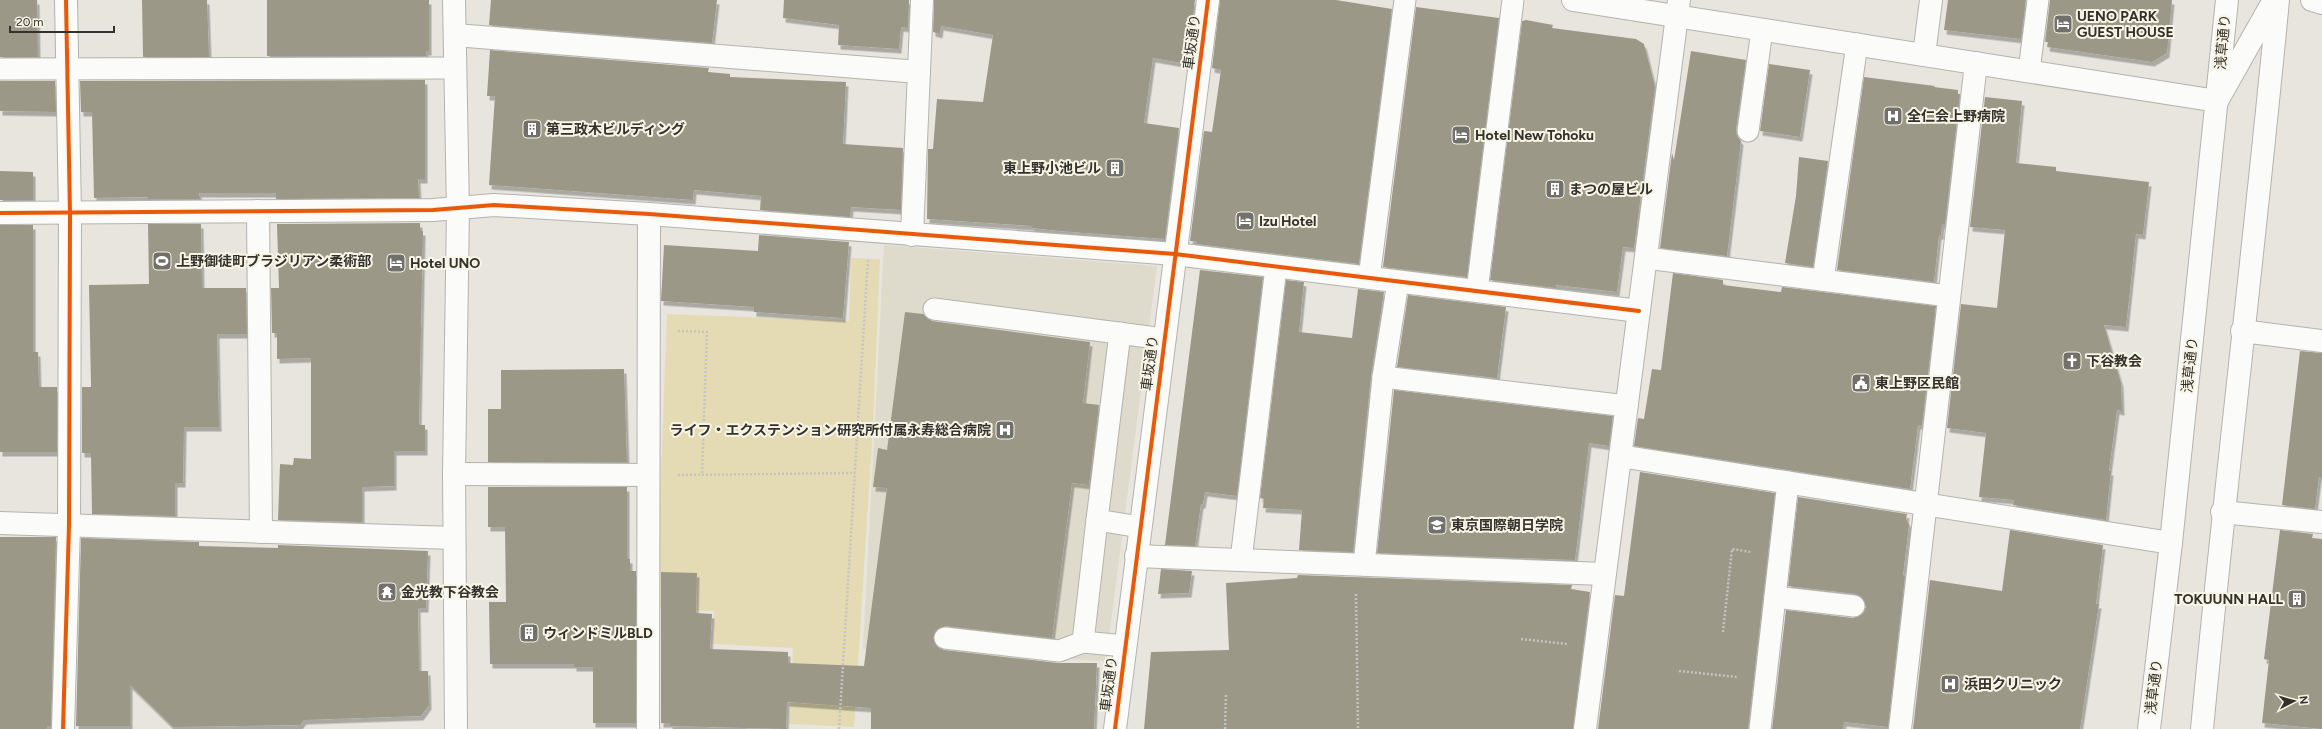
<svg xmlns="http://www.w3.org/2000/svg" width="2322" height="729" viewBox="0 0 2322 729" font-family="Figtree,'Noto Sans JP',sans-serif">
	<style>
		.built { fill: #dedbcc }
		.green { fill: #e4dbb4 }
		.building { fill: #9c9887; filter: url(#shadow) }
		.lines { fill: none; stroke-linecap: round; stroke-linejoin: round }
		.lane-casing { stroke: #b4b3ad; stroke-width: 23 }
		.street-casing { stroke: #b4b3ad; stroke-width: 24 }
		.secondary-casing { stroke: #b4b3ad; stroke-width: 24 }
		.path { stroke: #c4c4c1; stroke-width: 2.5; stroke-dasharray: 2 2; stroke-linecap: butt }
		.lane { stroke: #fbfbfa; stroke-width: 21 }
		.street { stroke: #fbfbfa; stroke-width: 22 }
		.secondary { stroke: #fbfbfa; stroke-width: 22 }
		.cycleway-casing { stroke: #f8f5e7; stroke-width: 6 }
		.cycleway { stroke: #e8590c; stroke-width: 4 }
		.labels { text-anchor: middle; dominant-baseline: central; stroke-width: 4; stroke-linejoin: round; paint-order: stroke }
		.poi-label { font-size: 14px; font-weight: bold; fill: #33312c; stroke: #f8f5e7; text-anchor: start }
		.street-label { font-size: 14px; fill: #33312c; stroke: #f8f5e7 }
	</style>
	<defs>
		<filter id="shadow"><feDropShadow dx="2.5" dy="4.5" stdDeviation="0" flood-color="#0004"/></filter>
	</defs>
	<rect width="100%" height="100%" fill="#e7e5de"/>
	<polygon class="built" points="884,245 1157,266 1106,661 863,649"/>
	<polygon class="green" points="851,258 880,259 873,426 854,727 789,724 793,648 713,644 714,611 656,609 667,314 849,321"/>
	<g class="building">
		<polygon points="0,0 37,0 38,57 0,57"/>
		<polygon points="142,0 207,0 209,57 143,57"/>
		<polygon points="267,0 429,0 429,51 426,51 426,56 267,56"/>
		<polygon points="491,0 717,0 712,43 489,25"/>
		<polygon points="784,0 909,0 908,28 901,27 899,49 838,45 839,25 783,18"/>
		<polygon points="934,0 1195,0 1187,64 1153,58 1144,123 1179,128 1165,239 1059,231 1032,228 1032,226 927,219 928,149 933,149 937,99 983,102 993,35 941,26 940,34 933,32"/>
		<polygon points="1220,0 1336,0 1392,9 1359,264 1197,244 1197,241 1190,241 1204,131 1212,132 1221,70 1212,68"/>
		<polygon points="1948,0 2026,0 2021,39 1944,30"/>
		<polygon points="2050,0 2172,0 2167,53 2152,62 2047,47 2048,42 2045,42"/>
		<polygon points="1416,7 1499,18 1467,277 1383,267"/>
		<polygon points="1526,20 1553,25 1552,28 1636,39 1644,44 1655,87 1634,248 1623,247 1617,292 1556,285 1556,288 1490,280 1522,21"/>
		<polygon points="490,50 709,68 708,72 730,74 730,77 846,82 843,144 903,148 901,210 851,207 850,217 760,210 761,196 694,190 693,200 489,185 495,96 487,96"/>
		<polygon points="1691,51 1746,60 1736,129 1737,136 1741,141 1727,256 1660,248 1672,153 1674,160"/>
		<polygon points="1769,64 1810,70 1800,137 1760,131"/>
		<polygon points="1864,77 1935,86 1934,87 1958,90 1958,94 1960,94 1945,224 1942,224 1941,235 1939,235 1934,282 1837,270"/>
		<polygon points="425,80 425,179 418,179 419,198 276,199 276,193 199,193 200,199 148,199 148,197 94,198 92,112 81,112 80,81"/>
		<polygon points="0,81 55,81 56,112 0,111"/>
		<polygon points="1985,97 2022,101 2016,163 2056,167 2056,171 2149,182 2143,235 2136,234 2126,327 2104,325 2121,383 2122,411 2117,410 2109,471 2111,471 2106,520 2013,505 2014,500 1979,497 1986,433 1947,428 1961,304 1997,308 2005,230 1970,227"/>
		<polygon points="1799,157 1828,161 1813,267 1785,263 1796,196"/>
		<polygon points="0,171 33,172 33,200 0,200"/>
		<polygon points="420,223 420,231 423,231 419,425 425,425 425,451 394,451 394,486 362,487 362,522 278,520 280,464 293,465 294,458 311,459 311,358 277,359 277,333 272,333 271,288 279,288 277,224"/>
		<polygon points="148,224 201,224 202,288 246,288 247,334 217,334 219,427 184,427 183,483 175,483 175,516 92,514 91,453 82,453 82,387 91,387 89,285 149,284"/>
		<polygon points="0,225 33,225 33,352 38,352 39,387 57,387 57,452 0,452"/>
		<polygon points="759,235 849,242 843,318 754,312 754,307 661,301 664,245 758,251"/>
		<polygon points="1200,270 1263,277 1237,496 1205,492 1203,504 1201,504 1195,546 1165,545"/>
		<polygon points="1673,273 1723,280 1723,285 1781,292 1782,287 1936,306 1922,425 1918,425 1910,489 1634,446 1638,418 1644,419 1652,369 1661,370"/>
		<polygon points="1286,280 1304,282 1299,332 1352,338 1358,289 1384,292 1371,376 1353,552 1299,550 1302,510 1263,508 1264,499 1260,498"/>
		<polygon points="1408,295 1506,307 1497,378 1397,367"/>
		<polygon points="905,312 923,314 932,321 1090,342 1083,403 1099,405 1089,485 1072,483 1052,638 946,626 936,631 933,637 938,647 944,650 1058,663 1097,663 1094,729 871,729 871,708 787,702 786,729 670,726 670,723 661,723 661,572 697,573 696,613 712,614 710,649 788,652 788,663 864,666 887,488 873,487 878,448 887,450"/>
		<polygon points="2300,351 2322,353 2322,478 2319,477 2315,509 2282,505"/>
		<polygon points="624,369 627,462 488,462 488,409 501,409 501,370"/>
		<polygon points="1394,390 1613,416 1609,446 1589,443 1575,560 1377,553"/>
		<polygon points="1640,472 1775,493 1748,729 1598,729 1615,595 1624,596"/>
		<polygon points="488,487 627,487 627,559 630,559 630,571 636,571 636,723 593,723 593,667 574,667 574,664 490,664 489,602 506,602 505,527 488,527"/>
		<polygon points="1798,497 1907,514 1906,519 1909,524 1903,575 1905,576 1888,727 1844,722 1843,729 1772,729 1786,610 1853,618 1863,613 1866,607 1861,597 1856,594 1788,586"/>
		<polygon points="2010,530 2103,545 2096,604 2099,604 2080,729 1913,729 1930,580 2002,591"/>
		<polygon points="2280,530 2313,534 2312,538 2322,539 2322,729 2262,723 2269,660 2264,659"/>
		<polygon points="0,537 56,537 51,726 47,726 47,729 0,729"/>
		<polygon points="81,538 199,542 199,546 278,548 278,545 428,551 426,608 418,608 419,671 428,671 429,705 421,716 304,720 300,725 173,727 130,685 130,726 76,726"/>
		<polygon points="1161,569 1192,571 1189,593 1158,594"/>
		<polygon points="1298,575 1572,585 1571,589 1590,592 1573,729 1144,729 1151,652 1229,650 1226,583 1297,578"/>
	</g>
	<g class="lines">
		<defs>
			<g id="lane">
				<polyline points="0,69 455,68"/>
				<polyline points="2029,71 2038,0"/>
				<polyline points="1748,131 1762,30"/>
				<polyline points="1646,258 1949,296"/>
				<polyline points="1369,278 1405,0"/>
				<polyline points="1823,280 1857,44"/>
				<polyline points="1477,291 1513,0"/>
				<polyline points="934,309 1164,339"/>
				<polyline points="1120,333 1097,520 1140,527"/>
				<polyline points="1383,377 1627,406"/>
				<polyline points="1241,560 1276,267"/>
				<polyline points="1364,565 1383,377 1398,282"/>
				<polyline points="1775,597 1854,606"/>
				<polyline points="945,638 1059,651 1083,642 1125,646"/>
				<polyline points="1083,642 1097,520"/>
				<polyline points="1760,729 1788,482"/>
			</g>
			<g id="street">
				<polyline points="1573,0 2217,101 2274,0"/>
				<polyline points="2312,0 2322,3"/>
				<polyline points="455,35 919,72"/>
				<polyline points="1924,55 1931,0"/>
				<polyline points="258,211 261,532"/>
				<polyline points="0,213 433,210 494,205 649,214 1175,254 1639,311"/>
				<polyline points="912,235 922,0"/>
				<polyline points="2242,331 2322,341"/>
				<polyline points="1620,456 2171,543"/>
				<polyline points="454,474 648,475"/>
				<polyline points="2222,512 2322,522"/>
				<polyline points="0,523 454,538"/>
				<polyline points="1136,556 1604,574"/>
				<polyline points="63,729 69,525 70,213 66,0"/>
				<polyline points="648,729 649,214"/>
				<polyline points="1115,729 1208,0"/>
				<polyline points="1585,729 1679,0"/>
				<polyline points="1900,729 1976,63"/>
			</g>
			<g id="secondary">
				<polyline points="454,0 458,210 454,474 456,729"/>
				<polyline points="2149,729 2171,543 2227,0"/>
				<path d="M2202,729c23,-243 53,-486 76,-729"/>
			</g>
		</defs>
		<use href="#lane" class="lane-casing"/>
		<use href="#street" class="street-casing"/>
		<use href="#secondary" class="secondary-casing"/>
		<g class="path">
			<polyline points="678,331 707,332 702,474"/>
			<polyline points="678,475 855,473"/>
			<polyline points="1356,594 1358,729"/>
			<polyline points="1723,632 1732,549 1751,552"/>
			<polyline points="1521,639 1567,644"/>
			<polyline points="1679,671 1737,677"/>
			<polyline points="839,729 868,259"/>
			<polyline points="1225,729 1226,694"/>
		</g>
		<use href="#lane" class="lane"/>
		<use href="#street" class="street"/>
		<use href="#secondary" class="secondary"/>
		<defs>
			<g id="cycleway">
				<polyline points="0,213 433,210 494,205 649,214 1175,254 1639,311"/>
				<polyline points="63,729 69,525 70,213 66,0"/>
				<polyline points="1115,729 1208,0"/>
			</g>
		</defs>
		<use href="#cycleway" class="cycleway-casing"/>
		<use href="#cycleway" class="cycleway"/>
	</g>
	<defs>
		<symbol id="hotel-square" viewBox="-11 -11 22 22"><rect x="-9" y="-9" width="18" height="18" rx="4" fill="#72706a" stroke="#f8f5e7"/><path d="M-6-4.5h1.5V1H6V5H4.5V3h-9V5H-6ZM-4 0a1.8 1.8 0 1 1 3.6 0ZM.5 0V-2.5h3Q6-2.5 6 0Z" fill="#fff"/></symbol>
		<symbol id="hospital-square" viewBox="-11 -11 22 22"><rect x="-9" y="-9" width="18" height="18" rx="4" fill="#72706a" stroke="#f8f5e7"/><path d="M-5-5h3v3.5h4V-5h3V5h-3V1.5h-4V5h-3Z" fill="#fff"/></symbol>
		<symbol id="building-square" viewBox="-11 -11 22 22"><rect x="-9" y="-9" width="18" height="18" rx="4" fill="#72706a" stroke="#f8f5e7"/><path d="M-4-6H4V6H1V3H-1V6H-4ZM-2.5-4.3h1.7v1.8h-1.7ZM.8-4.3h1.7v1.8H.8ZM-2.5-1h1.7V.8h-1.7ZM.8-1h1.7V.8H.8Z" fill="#fff"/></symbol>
		<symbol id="stadium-square" viewBox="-11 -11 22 22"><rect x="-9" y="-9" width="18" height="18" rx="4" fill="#72706a" stroke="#f8f5e7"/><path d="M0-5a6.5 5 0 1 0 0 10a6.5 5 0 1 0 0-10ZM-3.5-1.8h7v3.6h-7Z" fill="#fff"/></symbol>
		<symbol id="church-square" viewBox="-11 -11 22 22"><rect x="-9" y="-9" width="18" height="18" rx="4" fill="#72706a" stroke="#f8f5e7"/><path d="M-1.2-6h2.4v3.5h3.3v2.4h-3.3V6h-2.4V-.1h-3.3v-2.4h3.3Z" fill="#fff"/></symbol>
		<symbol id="civic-square" viewBox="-11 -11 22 22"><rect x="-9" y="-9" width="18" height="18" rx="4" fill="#72706a" stroke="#f8f5e7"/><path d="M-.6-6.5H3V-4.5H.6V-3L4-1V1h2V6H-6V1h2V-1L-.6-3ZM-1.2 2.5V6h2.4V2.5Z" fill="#fff"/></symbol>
		<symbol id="university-square" viewBox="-11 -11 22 22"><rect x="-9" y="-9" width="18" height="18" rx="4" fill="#72706a" stroke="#f8f5e7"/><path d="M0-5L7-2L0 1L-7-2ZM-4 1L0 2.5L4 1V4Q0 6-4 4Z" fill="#fff"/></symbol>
		<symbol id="temple-square" viewBox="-11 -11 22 22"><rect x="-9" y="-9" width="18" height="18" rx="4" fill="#72706a" stroke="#f8f5e7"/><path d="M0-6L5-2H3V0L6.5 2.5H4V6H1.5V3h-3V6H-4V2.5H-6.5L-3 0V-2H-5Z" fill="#fff"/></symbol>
	</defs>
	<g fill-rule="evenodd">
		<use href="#hotel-square" x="2052" y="13" width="22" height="22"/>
		<use href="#hospital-square" x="1882" y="105" width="22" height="22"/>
		<use href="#building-square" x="521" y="118" width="22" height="22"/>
		<use href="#hotel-square" x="1450" y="124" width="22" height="22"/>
		<use href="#building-square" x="1104" y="157" width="22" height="22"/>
		<use href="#building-square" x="1544" y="178" width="22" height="22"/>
		<use href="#hotel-square" x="1234" y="210" width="22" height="22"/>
		<use href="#stadium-square" x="151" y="250" width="22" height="22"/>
		<use href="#hotel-square" x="385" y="252" width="22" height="22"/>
		<use href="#church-square" x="2061" y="350" width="22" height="22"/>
		<use href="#civic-square" x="1850" y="372" width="22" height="22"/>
		<use href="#hospital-square" x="994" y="419" width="22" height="22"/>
		<use href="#university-square" x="1426" y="514" width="22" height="22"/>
		<use href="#temple-square" x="376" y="581" width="22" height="22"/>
		<use href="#building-square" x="2286" y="588" width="22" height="22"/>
		<use href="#building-square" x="518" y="622" width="22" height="22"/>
		<use href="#hospital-square" x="1939" y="673" width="22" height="22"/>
	</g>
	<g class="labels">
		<g class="poi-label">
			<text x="2077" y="16">UENO PARK<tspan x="2077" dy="16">GUEST HOUSE</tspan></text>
			<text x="1907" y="116">全仁会上野病院</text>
			<text x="546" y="129">第三政木ビルディング</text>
			<text x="1475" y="135">Hotel New Tohoku</text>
			<text x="1101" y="168" text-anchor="end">東上野小池ビル</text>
			<text x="1569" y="189">まつの屋ビル</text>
			<text x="1259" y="221">Izu Hotel</text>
			<text x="176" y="261">上野御徒町ブラジリアン柔術部</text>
			<text x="410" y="263">Hotel UNO</text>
			<text x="2086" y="361">下谷教会</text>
			<text x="1875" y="383">東上野区民館</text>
			<text x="991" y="430" text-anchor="end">ライフ・エクステンション研究所付属永寿総合病院</text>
			<text x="1451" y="525">東京国際朝日学院</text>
			<text x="401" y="592">金光教下谷教会</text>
			<text x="2283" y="599" text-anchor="end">TOKUUNN HALL</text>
			<text x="543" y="633">ウィンドミルBLD</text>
			<text x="1964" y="684">浜田クリニック</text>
		</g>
		<g class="street-label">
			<text transform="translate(1192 42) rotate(-83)">車坂通り</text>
			<text transform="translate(2223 42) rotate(-85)">浅草通り</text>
			<text transform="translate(1150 363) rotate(-83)">車坂通り</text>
			<text transform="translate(2190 365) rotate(-84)">浅草通り</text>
			<text transform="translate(1109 684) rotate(-83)">車坂通り</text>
			<text transform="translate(2154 687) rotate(-83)">浅草通り</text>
		</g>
	</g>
	<g transform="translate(2294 701) rotate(84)" stroke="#f8f5e7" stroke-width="3" paint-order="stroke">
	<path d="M0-3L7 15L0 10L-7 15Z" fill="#33312c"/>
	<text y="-6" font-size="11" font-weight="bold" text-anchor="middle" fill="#33312c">N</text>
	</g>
	<path d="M10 26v6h104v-6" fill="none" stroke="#33312c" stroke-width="2"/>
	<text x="16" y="26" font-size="12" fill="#33312c" stroke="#f8f5e7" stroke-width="3" paint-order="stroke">20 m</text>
</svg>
